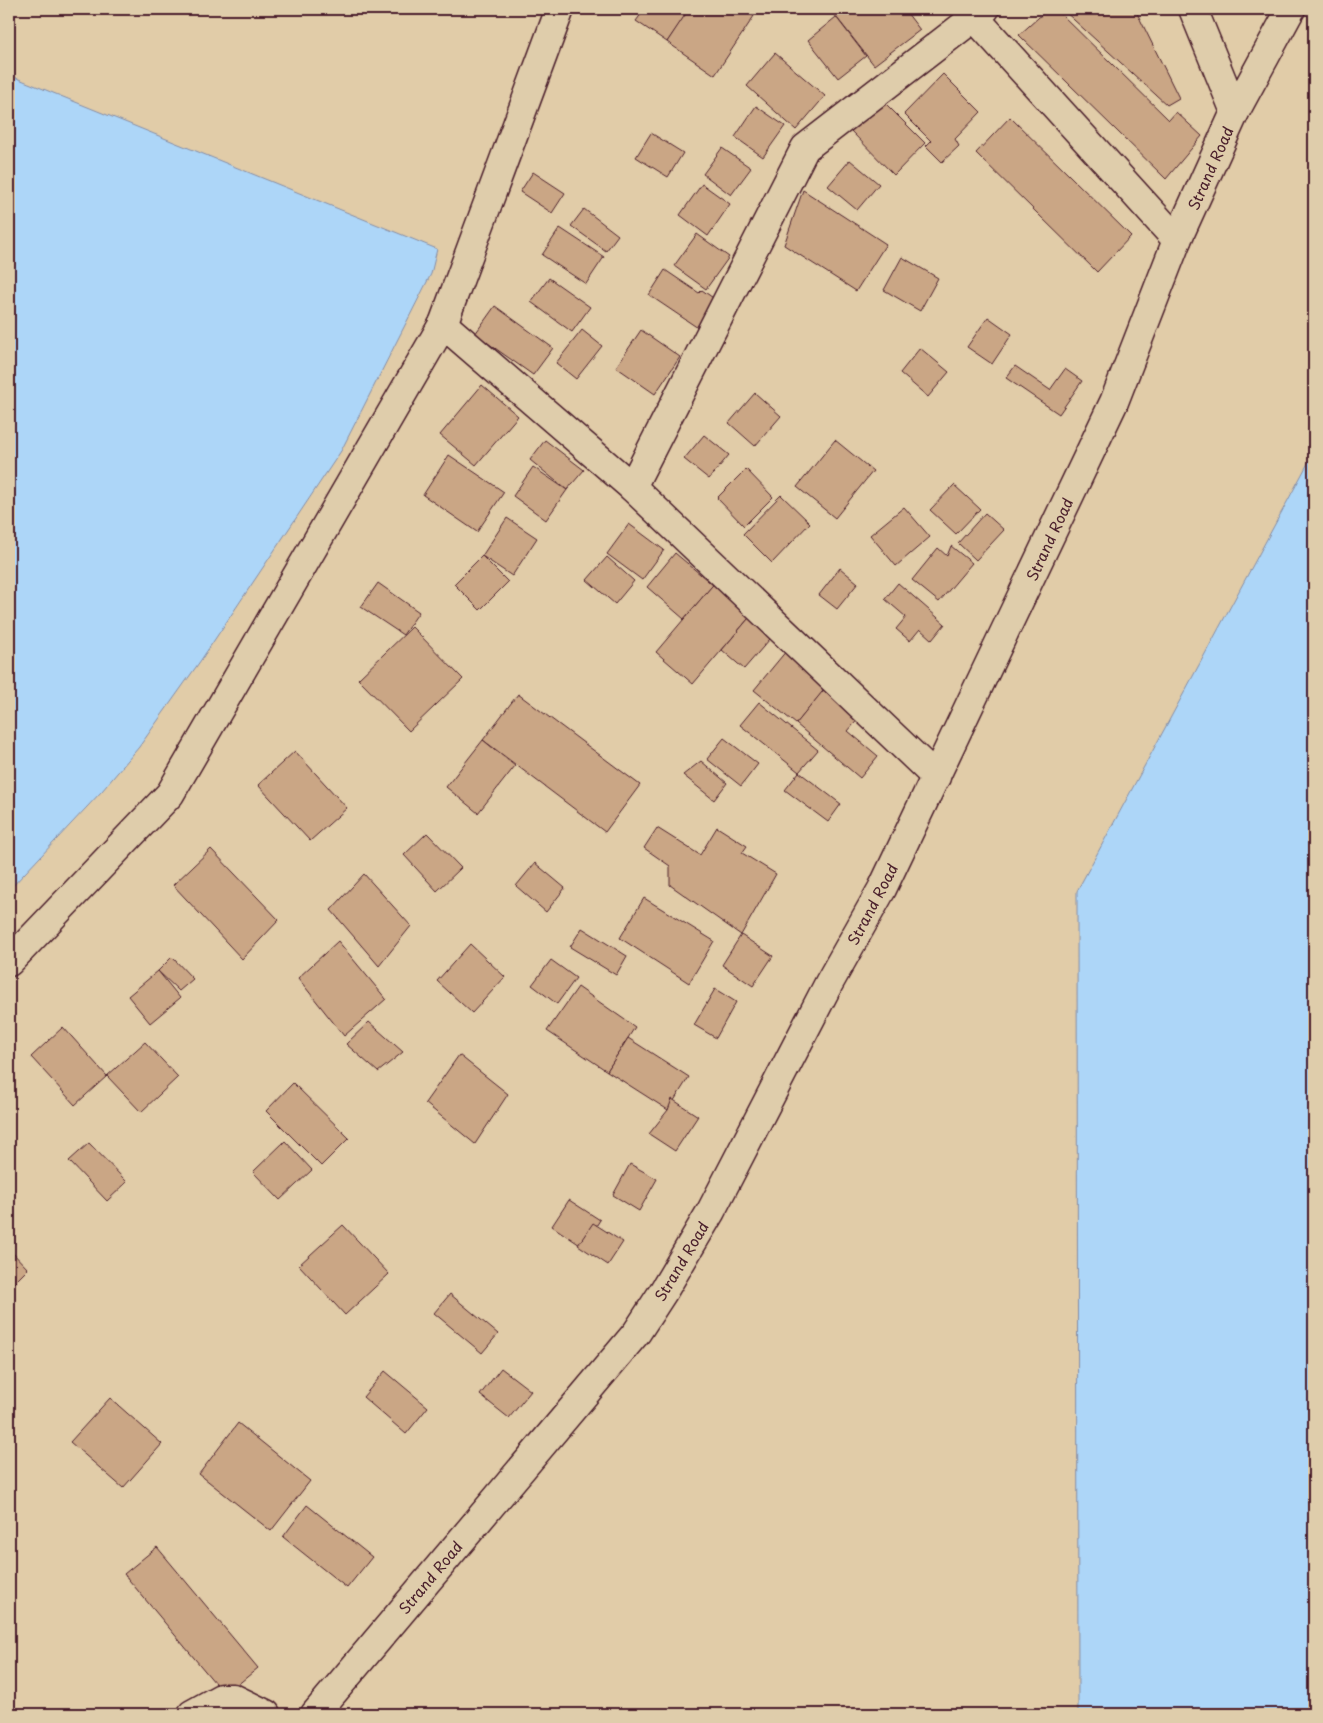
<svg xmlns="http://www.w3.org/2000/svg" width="1323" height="1723" viewBox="0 0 1323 1723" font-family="'Playpen Sans',sans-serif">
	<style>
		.water { fill: #add6f8; stroke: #858da6 }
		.building { fill: #caa685; stroke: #4a1f2b }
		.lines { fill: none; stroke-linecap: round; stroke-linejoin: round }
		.minor-casing { stroke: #4a1f2b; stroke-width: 31 }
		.tertiary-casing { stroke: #4a1f2b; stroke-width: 31 }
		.minor { stroke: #dfcdab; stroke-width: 28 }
		.tertiary { stroke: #dfcdab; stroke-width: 28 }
		.labels { text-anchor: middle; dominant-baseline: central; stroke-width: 5; stroke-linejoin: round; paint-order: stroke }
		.street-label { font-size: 15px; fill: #4a1f2b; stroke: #dfcdab }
	</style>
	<rect width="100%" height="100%" fill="#e1cca8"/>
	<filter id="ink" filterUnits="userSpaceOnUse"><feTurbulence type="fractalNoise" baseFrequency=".02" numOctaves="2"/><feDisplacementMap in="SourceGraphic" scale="10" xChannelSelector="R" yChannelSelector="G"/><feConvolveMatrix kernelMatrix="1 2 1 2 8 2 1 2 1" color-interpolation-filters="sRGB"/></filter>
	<g filter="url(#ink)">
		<g class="water">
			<polygon points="9,75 437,249 431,274 341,451 201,660 139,747 102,791 9,890"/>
			<polygon points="1314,452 1314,1714 1078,1714 1077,891"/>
		</g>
		<g class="building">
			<polygon points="645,9 690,9 667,42 636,21"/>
			<polygon points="689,9 742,9 754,16 715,75 667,42"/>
			<polygon points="830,9 904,9 920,30 874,65"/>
			<polygon points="1048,9 1056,9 1169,120 1176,112 1202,136 1166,179 1019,35"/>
			<polygon points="1062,9 1135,9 1179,98 1167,105"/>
			<polygon points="836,17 866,56 838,78 808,40"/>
			<polygon points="775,53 825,96 796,130 747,86"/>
			<polygon points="943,74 981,112 955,139 959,146 942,162 926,146 931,141 904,114"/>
			<polygon points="880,98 925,143 894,175 849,129"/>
			<polygon points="756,106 785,126 763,157 735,137"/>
			<polygon points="1010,117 1131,236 1097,272 976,153"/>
			<polygon points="651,133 683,153 668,177 636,157"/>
			<polygon points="722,148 751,168 731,195 703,174"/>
			<polygon points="850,160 879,184 857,210 828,186"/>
			<polygon points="533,172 565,193 552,213 520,192"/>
			<polygon points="702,184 730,204 708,236 680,215"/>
			<polygon points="803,190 886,244 856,291 784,245"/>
			<polygon points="584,209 618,235 606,251 571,226"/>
			<polygon points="560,228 604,257 586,284 542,255"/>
			<polygon points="697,234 729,257 706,289 674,266"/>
			<polygon points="902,257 938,278 920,311 884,290"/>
			<polygon points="665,270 699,293 702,290 716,300 698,328 649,295"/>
			<polygon points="549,278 590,307 572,332 531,302"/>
			<polygon points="495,306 553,348 533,375 475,334"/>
			<polygon points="988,317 1012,334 992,364 967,347"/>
			<polygon points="582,330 602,346 576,379 556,363"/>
			<polygon points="641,330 680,357 655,394 616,367"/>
			<polygon points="920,348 949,372 928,397 900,373"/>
			<polygon points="1015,366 1050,390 1065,369 1082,381 1059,414 1006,378"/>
			<polygon points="482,385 518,416 476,465 440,435"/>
			<polygon points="755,393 781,416 755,446 729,423"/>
			<polygon points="704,435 729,455 709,479 684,459"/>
			<polygon points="545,440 584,470 567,490 530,460"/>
			<polygon points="835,440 873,471 835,518 797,487"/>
			<polygon points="449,455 504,492 477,532 423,495"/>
			<polygon points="533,467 567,490 546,520 513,496"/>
			<polygon points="746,469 773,497 744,526 717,498"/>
			<polygon points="954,485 980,509 956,534 930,510"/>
			<polygon points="781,495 810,523 772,563 743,534"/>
			<polygon points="904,507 930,537 896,566 870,535"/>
			<polygon points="985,513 1004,530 976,560 958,543"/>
			<polygon points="507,518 537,538 512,576 482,556"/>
			<polygon points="629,524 664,550 642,580 607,554"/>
			<polygon points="951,546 972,563 939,602 912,580 938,548 947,556"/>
			<polygon points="675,553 713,585 684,619 647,587"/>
			<polygon points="482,556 508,582 480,610 454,584"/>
			<polygon points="607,557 634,581 615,604 587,580"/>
			<polygon points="840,568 858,583 837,609 819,595"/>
			<polygon points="717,580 754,612 693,684 656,652"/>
			<polygon points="378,583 419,612 403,635 361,607"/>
			<polygon points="898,583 945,624 932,640 920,629 910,641 896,629 906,617 885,599"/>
			<polygon points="754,612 776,632 744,669 722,650"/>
			<polygon points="412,627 463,679 409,731 358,679"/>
			<polygon points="787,650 829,684 796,724 754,690"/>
			<polygon points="835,676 870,705 848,731 878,756 860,778 796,724"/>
			<polygon points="518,694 640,785 605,832 483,740"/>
			<polygon points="759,702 818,750 799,772 740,725"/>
			<polygon points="724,738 758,764 741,786 707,759"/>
			<polygon points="483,740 515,766 478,813 446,787"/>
			<polygon points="295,751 347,808 310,841 258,785"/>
			<polygon points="701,761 727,783 714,800 683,775"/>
			<polygon points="799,772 841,804 828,822 785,790"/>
			<polygon points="717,827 747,846 742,853 776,874 741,935 670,885 670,866 644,848 657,828 700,855"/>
			<polygon points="427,833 461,868 437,891 404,855"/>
			<polygon points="211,849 279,920 242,959 173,885"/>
			<polygon points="535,863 565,888 546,912 516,886"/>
			<polygon points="364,874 411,926 379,966 331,910"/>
			<polygon points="644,898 714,941 689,983 620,938"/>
			<polygon points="582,928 627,956 616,975 570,947"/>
			<polygon points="741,935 773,956 753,986 722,965"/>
			<polygon points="338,941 386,999 344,1036 298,978"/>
			<polygon points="470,944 505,977 472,1013 437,981"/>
			<polygon points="172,957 193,979 179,991 158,971"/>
			<polygon points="551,960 576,978 557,1004 532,985"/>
			<polygon points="158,971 180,998 150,1023 128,996"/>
			<polygon points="578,987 635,1027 607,1071 547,1031"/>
			<polygon points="715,989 736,1002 716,1038 694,1025"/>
			<polygon points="369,1022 403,1052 378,1072 346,1044"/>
			<polygon points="63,1027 107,1076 75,1105 31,1057"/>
			<polygon points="628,1038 689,1077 668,1110 607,1071"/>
			<polygon points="145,1042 178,1077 141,1112 107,1076"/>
			<polygon points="459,1055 508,1094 475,1144 425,1103"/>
			<polygon points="293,1083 349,1138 321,1166 266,1111"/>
			<polygon points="672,1099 698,1116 675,1151 649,1134 668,1110"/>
			<polygon points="285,1141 312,1170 280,1200 253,1172"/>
			<polygon points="89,1143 127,1182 107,1201 69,1161"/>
			<polygon points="630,1164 657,1179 639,1211 613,1195"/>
			<polygon points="569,1200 600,1220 583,1247 552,1226"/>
			<polygon points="593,1223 623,1242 608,1265 578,1245"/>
			<polygon points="343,1225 389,1274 345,1315 299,1265"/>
			<polygon points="9,1249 28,1269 9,1288"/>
			<polygon points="450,1294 498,1334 482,1353 434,1313"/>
			<polygon points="501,1368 531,1391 509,1418 480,1395"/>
			<polygon points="385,1371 428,1407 406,1434 363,1397"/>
			<polygon points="110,1398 162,1444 123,1488 70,1442"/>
			<polygon points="238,1423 310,1481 271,1531 199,1474"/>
			<polygon points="307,1505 372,1557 347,1588 283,1537"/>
			<polygon points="157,1547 258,1668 225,1695 124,1574"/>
		</g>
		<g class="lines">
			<defs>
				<g id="minor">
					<polyline points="967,9 1177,240"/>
					<polyline points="1193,9 1235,112"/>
					<polyline points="443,324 632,487 936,777"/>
					<polyline points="632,487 805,148 985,9"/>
					<polyline points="9,962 170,794 443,324 560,9"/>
					<polyline points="192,1714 221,1698 233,1698 266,1714"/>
				</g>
				<polyline id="tertiary" points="315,1714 637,1332 663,1292 711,1211 829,983 882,889 1114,402 1177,240 1235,112 1291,9"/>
			</defs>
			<use href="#minor" class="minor-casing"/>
			<use href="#tertiary" class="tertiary-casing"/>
			<use href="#minor" class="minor"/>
			<use href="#tertiary" class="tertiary"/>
		</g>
	</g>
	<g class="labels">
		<g class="street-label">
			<text transform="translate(1210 168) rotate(-66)">Strand Road</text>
			<text transform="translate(1049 539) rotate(-65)">Strand Road</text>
			<text transform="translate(872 904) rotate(-62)">Strand Road</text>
			<text transform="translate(681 1261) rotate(-59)">Strand Road</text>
			<text transform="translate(430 1577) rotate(-50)">Strand Road</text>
		</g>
	</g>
	<rect width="1323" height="1723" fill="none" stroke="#dfcdab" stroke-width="30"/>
	<rect x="15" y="15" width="1293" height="1693" fill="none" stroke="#4a1f2b" stroke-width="2" filter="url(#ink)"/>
</svg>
